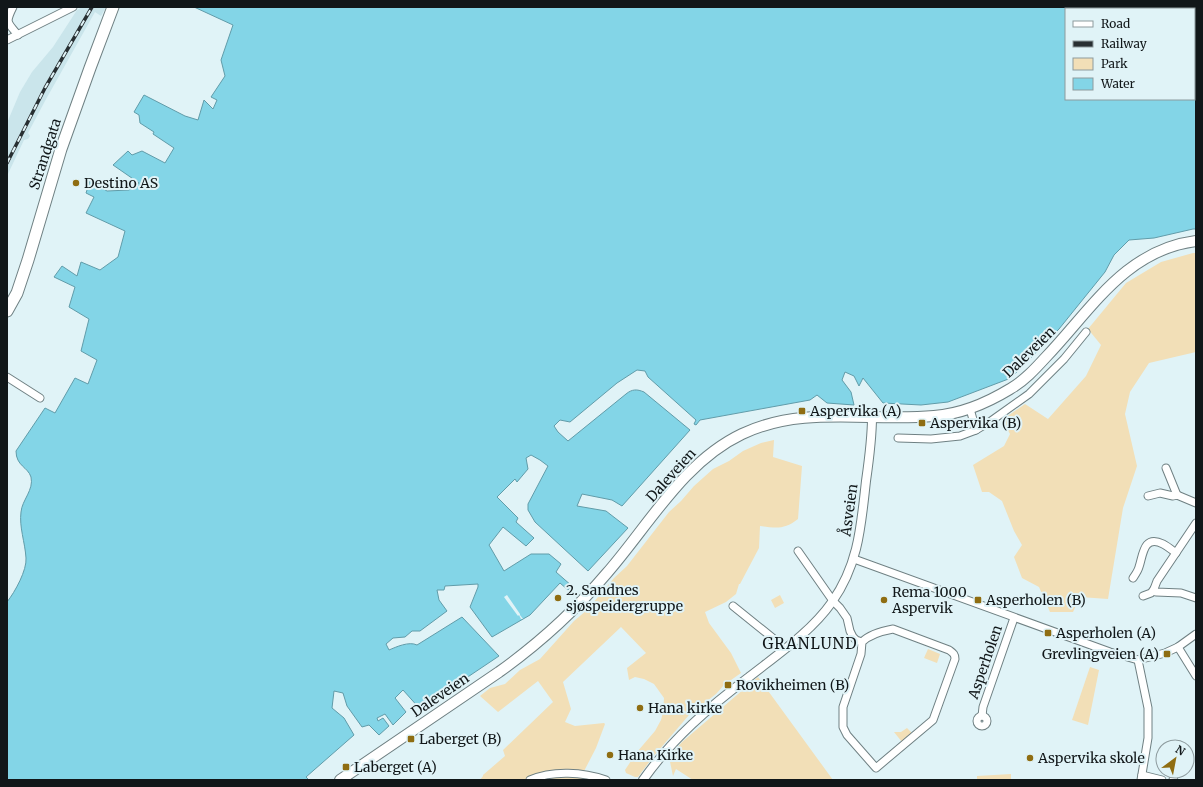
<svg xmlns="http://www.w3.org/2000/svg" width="1203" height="787" viewBox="0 0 1203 787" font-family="Merriweather,serif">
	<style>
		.built { fill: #cae5eb }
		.green { fill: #f2dfb7 }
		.water { fill: #83d5e7; stroke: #619ca9; fill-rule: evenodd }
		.pier { fill: #e0f3f7 }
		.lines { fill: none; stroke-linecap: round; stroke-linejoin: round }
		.minor-casing { stroke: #6f8083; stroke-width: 9 }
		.tertiary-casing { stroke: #6f8083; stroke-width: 10 }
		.secondary-casing { stroke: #6f8083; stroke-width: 12 }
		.primary-casing { stroke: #6f8083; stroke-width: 13 }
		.minor { stroke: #fff; stroke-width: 7 }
		.tertiary { stroke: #fff; stroke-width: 8 }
		.secondary { stroke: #fff; stroke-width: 10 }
		.primary { stroke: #fff; stroke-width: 11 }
		.rail-casing { stroke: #282f32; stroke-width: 3.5 }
		.rail { stroke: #e0f3f7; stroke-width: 2; stroke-dasharray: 6; stroke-linecap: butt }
		.poi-dot { fill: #8f6d12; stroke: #e0f3f7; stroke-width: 1.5 }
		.labels { text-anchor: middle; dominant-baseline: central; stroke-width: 4; stroke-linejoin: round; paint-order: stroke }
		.street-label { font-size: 14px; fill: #111719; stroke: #e0f3f7 }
		.poi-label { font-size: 14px; fill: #111719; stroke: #e0f3f7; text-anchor: start }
		.neighbourhood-label { font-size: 15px; letter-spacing: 1px; fill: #111719; stroke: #e0f3f7 }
	</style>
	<rect width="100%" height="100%" fill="#e0f3f7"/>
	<polygon class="built" points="82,7 106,7 101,16 95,12 45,101 28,133 30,136 28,139 24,140 7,176 7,123 20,92 32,72 53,47 77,10"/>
	<g class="green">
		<polygon points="1193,253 1196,253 1196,352 1149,363 1130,392 1125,414 1137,466 1123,508 1108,599 1080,597 1073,612 1050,612 1039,587 1022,578 1014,557 1022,545 1014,531 1002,501 989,492 982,492 973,465 1004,446 1010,434 1002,420 1025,404 1048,419 1086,376 1101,345 1088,329 1126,283 1161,262"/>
		<path d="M774,440l-1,17 29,9 -4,53c-14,11 -22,9 -38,7l-1,22 -19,36h-1l-3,10 -10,8 -21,10 4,11 22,30 10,20 -17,12 -8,9 -27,21 -36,42 -15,20h-3l-9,-4 -1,-3 12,-18 18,-21 6,-11 2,-8 1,-14 -10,-14 -10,-5 -9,-2 -6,3 -2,-12 19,-15 -25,-26 -58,55 8,27 -6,13 10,4 29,-3 1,1 -9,24 -14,27v3l3,2h-105l3,-4v-1l22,-19 -2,-6 50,-48 -15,-21 -40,31 -18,-16 10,-8 15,-4 15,-14 20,-11 34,-38 13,-11 27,-32 13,-12 42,-54 12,-11 13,-15 19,-17 16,-8 14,-10 18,-8z"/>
		<polygon points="780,595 784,603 775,608 771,600"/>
		<polygon points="928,649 940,654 937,663 924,658"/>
		<polygon points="1090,667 1099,670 1088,725 1072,720"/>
		<polygon points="758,677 833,780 693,780 676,769 673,776 669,757 682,742"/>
		<polygon points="907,728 912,733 902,742 894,732 901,732"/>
		<polygon points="1011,774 1011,780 977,780 977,776"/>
	</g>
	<path class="water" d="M194,7h1002v222h-3l-39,9 -25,2 -15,15 -9,17 -46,57 -48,49 -63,24 -27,3 -38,-2 -20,-25 -4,8 -5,-10 -9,-4 -3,8 9,12 3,13 -27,-2 -10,-8 -7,5 -110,20 -4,5 -2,-1 2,-4 -48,-43 -3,-6 -8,-1 -20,13 -47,39 -10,-2 -6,6 4,6 10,9 58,-47c6,-5 11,-5 18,-2l46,38 -68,76 -10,-6 -30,-6 -5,12 29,5 22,17 -40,43 -53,-49 -7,-12v-6l20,-38 -8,-6 -9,-5 -5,3 2,11 -11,13 -2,-3 -18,18 21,21 -2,4 18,16 -8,8 -23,-19 -14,18 15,26 27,-17h18l12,10 -5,8 16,14 -4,4 -8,-7 -30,32 -38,22 -22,-30 8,-20v-3l-33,2 -1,4h-7l2,10 8,11 -27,20h-8l-7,6 -12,1 -7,6 3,6c7,-3 20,-9 28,-5l45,-28 37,39 -79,53 -17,-19 -8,8 11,14 -13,13 -8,-11 -8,4 1,3 5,-3 6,8 -10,9 -10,-10 -7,2 -15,-21 -4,-13 -9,-2 -2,17 12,10 10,17 -48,42 3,3h-302v-178c8,-10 20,-32 19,-44 -1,-16 -7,-31 -5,-46 1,-12 13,-22 10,-35 -3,-10 -15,-11 -15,-26l29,-43 10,5 20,-35 13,6 9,-24 -16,-9 8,-32 -20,-12 6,-20 -21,-10 8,-11 15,10 4,-14 19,8 18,-13 7,-26 -39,-18 8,-16 -8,-4 4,-12 17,10 22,-1 10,-7 -26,-18 15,-14 4,4 10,-4 23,12 9,-15 -21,-14 1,-2 -14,-9 -1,-8 -5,-3 10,-17 41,21 13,4 6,-20 9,9 4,-9 -6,-3 14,-21 -4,-16 12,-35zM1066,9h128v90h-128z"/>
	<polygon class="pier" points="507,595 520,614 520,615 523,619 521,619 519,615 518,616 504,597"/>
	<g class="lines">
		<defs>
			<g id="minor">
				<path d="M13,7c-8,16 -6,15 5,28"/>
				<polyline points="7,40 73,7"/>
				<polyline points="7,377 40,398"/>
				<polyline points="970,409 976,430"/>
				<polyline points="898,438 931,439 960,436 976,430 991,421 1029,394 1064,359 1086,332"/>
				<polyline points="1166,468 1177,495"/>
				<polyline points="1148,496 1160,493 1173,496 1177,495 1196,503"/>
				<polyline points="1196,523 1157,581 1154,589 1156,592 1181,593 1196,598"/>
				<polyline points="798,551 833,601 840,608 847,618 850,631 853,637 856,640 862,642"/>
				<polyline points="854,559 1110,652 1138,660 1165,653 1178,647 1196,634"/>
				<path d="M1133,578c2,-3 5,-7 6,-11 4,-11 4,-33 24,-23 4,2 9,6 13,9"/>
				<polyline points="1143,596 1151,593 1154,589"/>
				<polyline points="733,606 774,639 782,650"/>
				<path d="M893,629l56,21c4,3 6,4 6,9l-22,61 -57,48 -29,-33 -4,-8v-20l18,-53 1,-12c8,-8 20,-11 31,-13z"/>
				<polyline points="1178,647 1196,676"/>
				<polyline points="1138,660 1148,708 1148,738 1141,780"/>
				<circle cx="982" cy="721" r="5"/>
				<polyline points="982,716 983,707 1014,618"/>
				<polyline points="1142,775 1162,780"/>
				<path d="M530,780c23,-10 53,-8 76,0"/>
				<polyline points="1173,780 1175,771"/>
			</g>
			<path id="tertiary" d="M643,780c29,-41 66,-73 106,-103 28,-22 63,-46 83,-75 27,-38 29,-77 34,-121 3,-21 6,-43 6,-64"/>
			<path id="secondary" d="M340,780l159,-108c42,-30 75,-60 108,-99 42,-48 76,-111 135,-139 61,-29 127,-12 192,-18 28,-2 53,-13 76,-27 14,-8 25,-20 36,-32 45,-47 79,-107 150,-116"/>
			<polyline id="primary" points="7,311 17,293 28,260 61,149 90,68 113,7"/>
		</defs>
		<use href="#minor" class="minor-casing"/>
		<use href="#tertiary" class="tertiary-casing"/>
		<use href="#secondary" class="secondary-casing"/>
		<use href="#primary" class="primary-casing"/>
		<use href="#minor" class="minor"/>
		<use href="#tertiary" class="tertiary"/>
		<use href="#secondary" class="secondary"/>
		<use href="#primary" class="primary"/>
		<defs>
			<polyline id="rail" points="7,163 45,88 92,7"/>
		</defs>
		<use href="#rail" class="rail-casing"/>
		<use href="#rail" class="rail"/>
	</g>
	<g class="poi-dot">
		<circle cx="76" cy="183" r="4"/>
		<rect x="798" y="407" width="8" height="8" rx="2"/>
		<rect x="918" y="419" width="8" height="8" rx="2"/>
		<circle cx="558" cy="598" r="4"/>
		<circle cx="884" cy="600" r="4"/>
		<rect x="974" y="596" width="8" height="8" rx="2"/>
		<rect x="1044" y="629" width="8" height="8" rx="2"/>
		<rect x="1163" y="650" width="8" height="8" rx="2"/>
		<rect x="724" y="681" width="8" height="8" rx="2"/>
		<circle cx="640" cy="708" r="4"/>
		<rect x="407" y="735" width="8" height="8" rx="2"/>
		<circle cx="610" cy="755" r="4"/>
		<circle cx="1030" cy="758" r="4"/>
		<rect x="342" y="763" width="8" height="8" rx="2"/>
	</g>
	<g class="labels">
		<g class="street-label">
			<text transform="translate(45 154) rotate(-72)">Strandgata</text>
			<text transform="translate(1029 352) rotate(-44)">Daleveien</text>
			<text transform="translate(671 475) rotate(-48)">Daleveien</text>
			<text transform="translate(849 510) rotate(-82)">Åsveien</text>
			<text transform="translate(985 662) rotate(-71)">Asperholen</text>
			<text transform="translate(440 695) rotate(-34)">Daleveien</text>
		</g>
		<g class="poi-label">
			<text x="84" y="183">Destino AS</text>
			<text x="810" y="411">Aspervika (A)</text>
			<text x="930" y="423">Aspervika (B)</text>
			<text x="566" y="590">2. Sandnes<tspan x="566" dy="16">sjøspeidergruppe</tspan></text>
			<text x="892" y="592">Rema 1000<tspan x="892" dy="16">Aspervik</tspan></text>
			<text x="986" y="600">Asperholen (B)</text>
			<text x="1056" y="633">Asperholen (A)</text>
			<text x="1159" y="654" text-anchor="end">Grevlingveien (A)</text>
			<text x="736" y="685">Rovikheimen (B)</text>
			<text x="648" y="708">Hana kirke</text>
			<text x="419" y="739">Laberget (B)</text>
			<text x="618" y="755">Hana Kirke</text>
			<text x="1038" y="758">Aspervika skole</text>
			<text x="354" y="767">Laberget (A)</text>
		</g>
		<g class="neighbourhood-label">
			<text x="810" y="643">GRANLUND</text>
		</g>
	</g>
	<rect width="1203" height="787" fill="none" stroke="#111719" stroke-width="16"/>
	<rect x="1065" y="8" width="130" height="92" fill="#e0f3f7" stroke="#8d9b9e"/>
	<rect x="1073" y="21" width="20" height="6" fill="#ffffff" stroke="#8d9b9e"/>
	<text x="1101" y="28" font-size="12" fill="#111719">Road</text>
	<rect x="1073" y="41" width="20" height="6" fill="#282f32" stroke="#8d9b9e"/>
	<text x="1101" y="48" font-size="12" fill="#111719">Railway</text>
	<rect x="1073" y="58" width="20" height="12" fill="#f2dfb7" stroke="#8d9b9e"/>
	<text x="1101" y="68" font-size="12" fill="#111719">Park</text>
	<rect x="1073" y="78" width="20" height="12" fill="#83d5e7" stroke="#8d9b9e"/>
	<text x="1101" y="88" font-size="12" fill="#111719">Water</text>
	<g transform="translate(1175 759) rotate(32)"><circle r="19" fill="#e0f3f7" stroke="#8d9b9e"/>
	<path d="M0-3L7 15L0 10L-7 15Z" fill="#8f6d12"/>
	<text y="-6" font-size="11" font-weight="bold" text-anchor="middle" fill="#111719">N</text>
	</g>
</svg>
